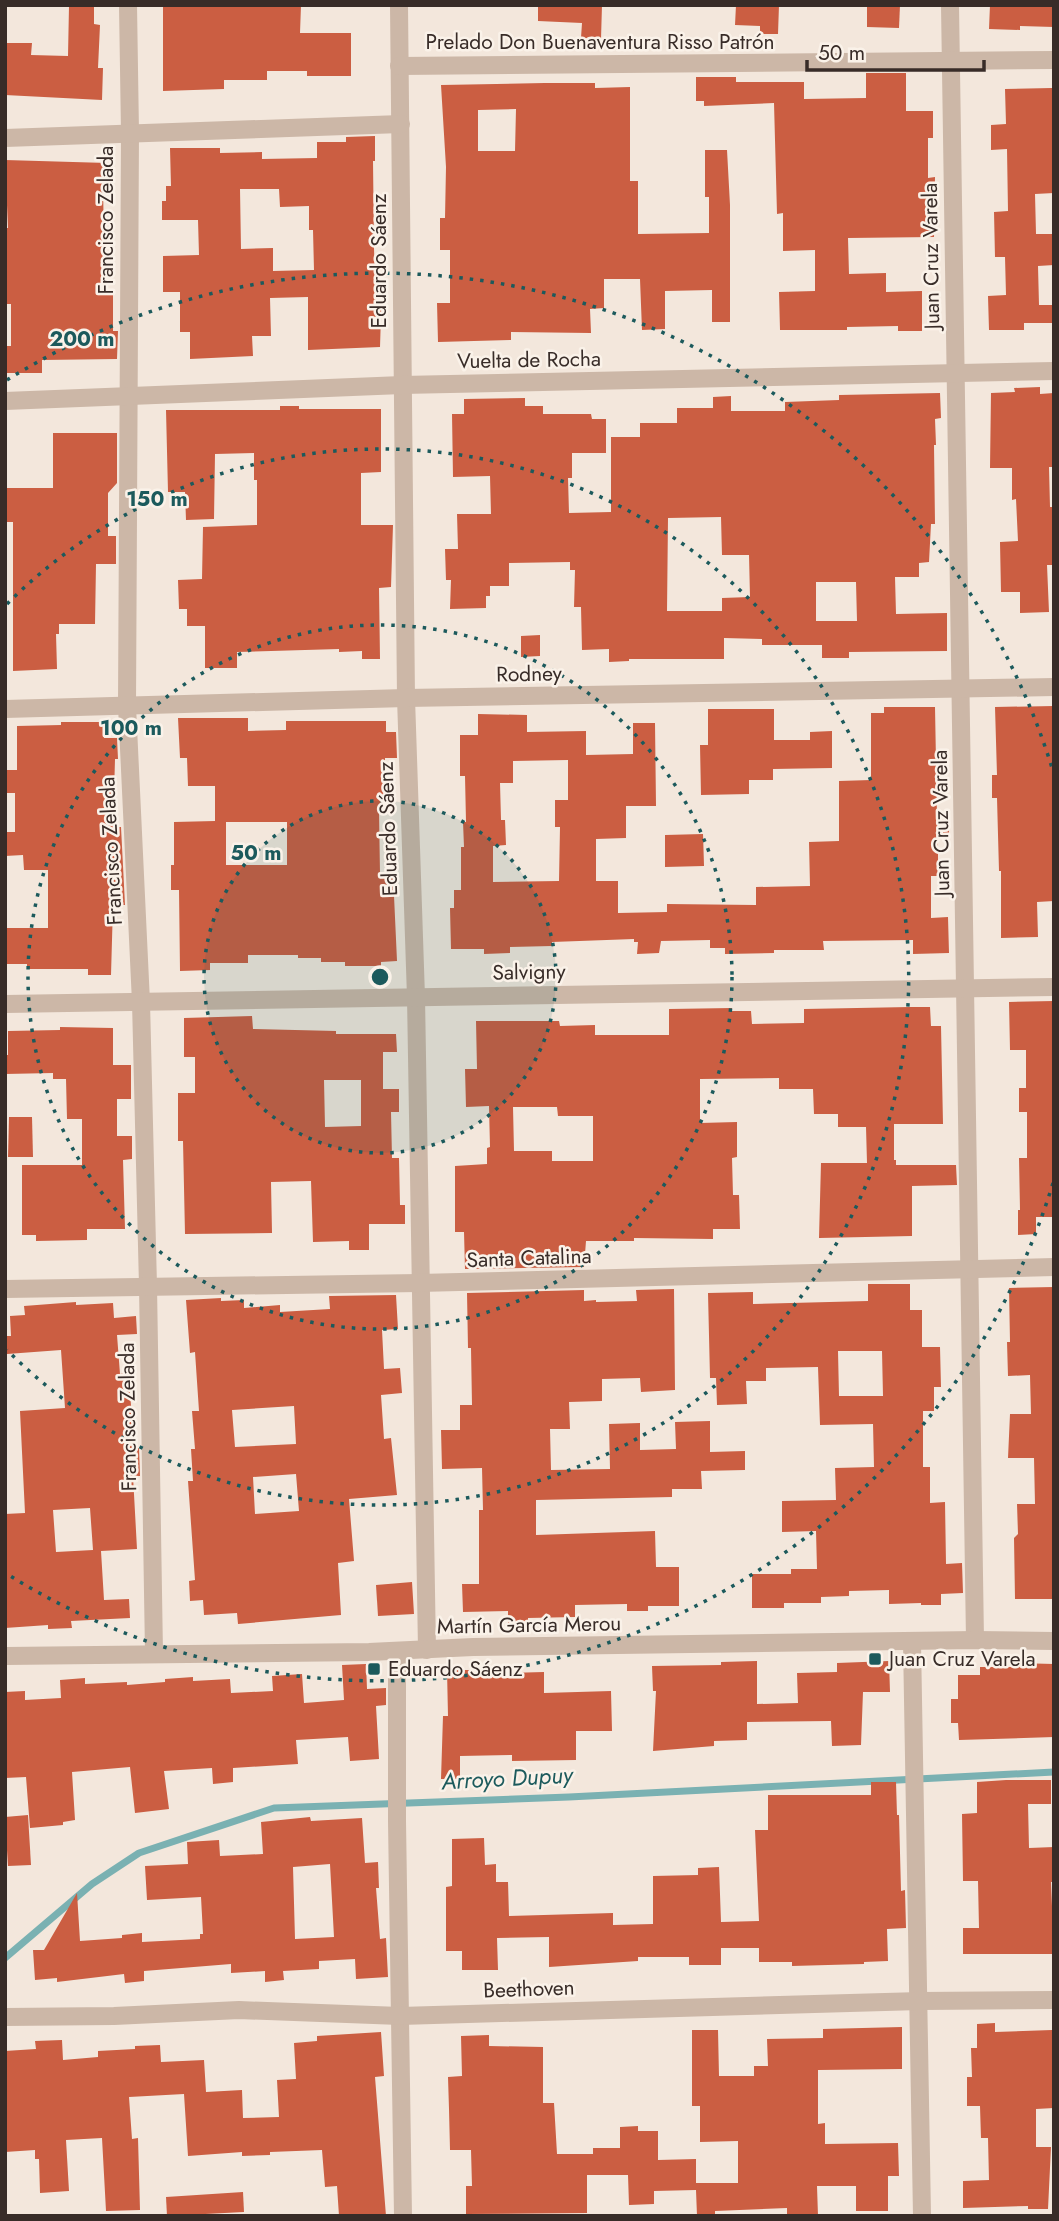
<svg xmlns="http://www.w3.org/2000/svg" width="1059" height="2221" viewBox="0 0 1059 2221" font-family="Jost,sans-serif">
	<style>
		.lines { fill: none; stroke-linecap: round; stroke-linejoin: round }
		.stream { stroke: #7ab1b2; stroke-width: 7 }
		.building { fill: #cb5e42; fill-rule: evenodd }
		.minor { stroke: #ccb7a7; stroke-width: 18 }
		.ring { fill: none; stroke: #1c5a5c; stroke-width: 3.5; stroke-dasharray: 3.5 7 }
		.poi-dot { fill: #1c5a5c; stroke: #faf2e9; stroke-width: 2.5 }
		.labels { text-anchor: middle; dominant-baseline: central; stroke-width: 5; stroke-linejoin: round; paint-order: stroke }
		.street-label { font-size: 21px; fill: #382c28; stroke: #faf2e9 }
		.poi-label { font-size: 21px; fill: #382c28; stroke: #faf2e9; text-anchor: start }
		.water-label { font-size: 23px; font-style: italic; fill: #1c5a5c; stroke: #faf2e9 }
		.centre { fill: #1c5a5c; stroke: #faf2e9; stroke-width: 3.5 }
		.ring-label { font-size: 21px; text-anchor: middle; font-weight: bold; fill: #1c5a5c; stroke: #faf2e9; stroke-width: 5; stroke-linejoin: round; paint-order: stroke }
	</style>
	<rect width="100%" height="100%" fill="#f3e7dc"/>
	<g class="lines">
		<polyline class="stream" points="5,1958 92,1884 139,1853 274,1808 569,1797 1054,1772"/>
	</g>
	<g class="building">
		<polygon points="163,5 301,5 300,33 351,33 351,76 307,76 307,71 267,71 267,80 224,80 224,89 163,91"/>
		<polygon points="538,5 602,5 601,39 581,38 582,23 538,21"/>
		<polygon points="736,5 779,5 778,34 760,34 760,26 735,25"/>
		<polygon points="867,5 900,5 899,28 867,27"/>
		<polygon points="990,5 1054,5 1054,27 1020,26 1020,30 989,29"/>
		<polygon points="69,6 94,7 94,24 100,25 98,68 103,68 102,100 5,95 5,43 32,43 31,55 68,56"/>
		<polygon points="866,73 906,73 906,111 933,111 933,138 928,138 928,178 935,177 934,237 848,238 849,274 886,273 886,292 922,291 922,331 898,331 898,326 847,327 847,330 780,330 779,292 815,291 815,250 783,251 783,213 777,214 774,103 704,106 704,101 696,101 696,77 736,77 736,82 804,82 804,99 866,98"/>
		<path d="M545,83h50v5l35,-1v94h8v53l71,-1v-36h-4v-47h22l3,55v117h-18v-32l-47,1v38l-23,1 -2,-51h-36v29l-14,1 1,24 -80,-1v8l-73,2 -1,-39h13v-53h-10v-32h5l1,-51 -5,-82zM516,109l-1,42h-37v-41z"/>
		<polygon points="1052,88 1054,193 1035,194 1036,234 1054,234 1054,265 1038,266 1039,305 1054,305 1054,323 1024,323 1024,330 989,330 988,296 1006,295 1005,257 995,257 994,212 1008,211 1007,149 991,150 991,125 1006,124 1005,89"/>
		<path d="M375,136v25h-2l1,87 1,35h7l-2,64 -72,3v-53l-38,1 1,38h-19l1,20 -63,3v-27h-10v-40h-17v-36l36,-1 -1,-35h-36v-19h4v-15h5l-1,-38h50v5l42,-1v7l55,-1v-16h29v-5zM240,189h39l1,18 29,-1v24h4l1,40 -41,1v-23l-32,1z"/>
		<polygon points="5,160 107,163 107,182 103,182 104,249 102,295 113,295 113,331 118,331 117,359 42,360 42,373 5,373 5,346 11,346 11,304 5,304 5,228 8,228"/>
		<polygon points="1040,387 1040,394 1054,393 1054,467 1049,467 1050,507 1054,507 1054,565 1047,565 1049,612 1020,613 1020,592 1001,592 1000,542 1018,541 1016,499 1012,500 1012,468 990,468 991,393 1015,392 1014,388"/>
		<path d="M940,393l1,25 -6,1 1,26h-2l1,79h-4l-2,38 -10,1v14h-24l1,37 51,-1v38l-98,1v6h-27v-13h-60v-6l-38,-1v21h-95v2l-20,1v-13l-27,1 -1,-43h-7l1,-37h-5v-8l-61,1v23h-19v10h-4v12l-36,1 1,-29h-5l-1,-31h13l-1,-35h34l-1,-38 -37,1 -1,-63h12v-15l61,-1v8h18v8h48l1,5h14v34h-34v25h-4l1,35 42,-1v-75h29v-14h37v-15h36v-11l18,-1v15h54v-9l54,-2v-5zM721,517l1,38h27l1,42 -28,1v13h-55l1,-93zM816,582h40l1,39h-41z"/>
		<polygon points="280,406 299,406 299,409 381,409 381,472 361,473 361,525 393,525 391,587 379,588 380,659 362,659 362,651 339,652 339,649 237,652 237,668 205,668 205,626 187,626 187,609 179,609 178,580 202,579 203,527 257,525 257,480 254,480 254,453 215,454 214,519 186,520 185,492 168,492 166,410 280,410"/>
		<polygon points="53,433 117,433 117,483 108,493 108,536 116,536 116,564 96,564 95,624 59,624 59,634 56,634 57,669 13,671 13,522 5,522 5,488 53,488"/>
		<polygon points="540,635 540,656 521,657 521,636"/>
		<polygon points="1054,706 1054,901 1037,902 1038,937 1001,938 1001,871 999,871 997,798 992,798 992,775 997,775 995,707"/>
		<path d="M884,707h51l2,110h12v20h-11v39h-7v42l17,-1 1,36 -36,1v-14l-90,1 1,9h-50v3l-49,1v-6h-15v-8l-49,1 -2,12 -22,1 1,-12h-4v-3l-82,3v4l-42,1v6l-26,1v-5h-33l-1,-41h4v-18h7v-43h3l-1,-25h3l-1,-46h-5v-41h18v-21l49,1v17l59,-1v24l47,-1v-31h22l1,83h-30v32l-30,1v42h22v32l49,-1v-8l89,1v-18l54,-1 -1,-44 30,-1v-60l32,-1v-67h13zM568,760v40h-13v27h5l-1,54 -66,1v-36l13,-1 -1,-25h-4l-1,-37h13v-22z"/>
		<polygon points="708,709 774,709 774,740 810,740 810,732 832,731 832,768 773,769 773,780 749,780 749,794 701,795 700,745 708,745"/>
		<path d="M178,718h70v13l38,-1v-9h100v11h10l1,26h-12v51h-6l1,65h13l4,87 -16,1v4h-36v-4h-24v-4h-23v-3h-50v8h-38v7l-30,1 -1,-81h-8v-25h3v-43l41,-1v-35h-27l-1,-28h-7zM226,822h61v43h-61z"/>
		<polygon points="61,722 104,722 104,738 117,738 118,759 115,759 114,795 116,795 117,827 121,827 125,905 113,905 111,975 88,975 88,969 27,969 27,964 5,964 5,928 48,928 48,870 24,870 23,855 5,856 5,832 15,832 15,793 5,793 5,770 17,770 17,726 61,725"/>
		<polygon points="703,834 704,866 665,867 665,835"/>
		<polygon points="1054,1001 1054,1217 1036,1217 1036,1234 1018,1235 1018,1210 1020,1210 1019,1158 1027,1158 1027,1112 1019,1112 1019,1088 1026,1088 1026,1050 1010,1050 1009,1002"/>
		<path d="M910,1007h20l1,19h10l2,98h-49v36h2v5h60l1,20 -45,1v50l-93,2 2,-75h46l-1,-36h-28v-13h-24l-1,-25h-34v-11l-79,1v44l37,-1v35l-5,1 1,37h6l1,34h-27v10l-79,-1v3h-48l-2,26 -119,2 -1,-37h-9v-66l32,-2v-16l3,-1 -1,-41 -23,1 -1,-38h12l-1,-48h83l1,5 35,-1v10h74v-26l63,-1v3h19l1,13 52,-1v-14zM513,1107h44l1,9h35v45h-41v-10h-38z"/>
		<path d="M252,1016l1,13 83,2v3h60l1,18h-14v37h16v23h-8l1,46h7l1,47h5v19h-36v26h-20v-9l-36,1 -2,-61 -40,1 1,51 -87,1 -2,-93h-5v-48h17v-36h-11v-39zM324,1080h37v46l-36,1z"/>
		<polygon points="60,1027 113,1028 113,1065 131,1065 131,1099 117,1099 117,1136 132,1136 132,1159 123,1160 125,1229 87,1229 87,1240 36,1241 36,1235 22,1235 22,1165 82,1165 82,1119 67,1119 66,1079 53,1079 53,1073 5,1074 5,1055 8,1055 8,1031 60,1030"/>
		<polygon points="9,1117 32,1117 33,1157 8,1157"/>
		<path d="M868,1284h42v26h12v37h18l1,40h-7v24h-11v56h7v36l15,-1 1,62 16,-1 1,30 -22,1v11h-20v-2l-32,1v-14l-40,1v5l-28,1v6h-37v5h-32v-34h39v-5h26l-1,-38 -34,1v-31l54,-1 -1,-32 39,-1 -1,-43 -53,1 -2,-58 -52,1v13h-20l1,23 -30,1 -1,-27h-6l-2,-85 45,-1v12l115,-3zM838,1351h44l1,45h-44z"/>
		<polygon points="1054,1287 1054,1599 1015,1599 1014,1538 1018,1534 1017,1504 1035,1504 1034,1458 1008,1458 1010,1414 1031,1414 1030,1375 1008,1376 1007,1342 1010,1342 1009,1288"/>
		<polygon points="674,1289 675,1390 641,1392 640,1378 602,1379 602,1401 569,1402 570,1429 550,1429 551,1470 610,1469 609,1424 640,1423 640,1450 676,1449 675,1422 710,1421 710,1452 745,1451 745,1470 701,1471 702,1489 672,1489 672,1497 536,1500 536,1535 655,1531 656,1567 679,1567 679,1606 648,1606 648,1611 627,1611 627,1604 575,1605 575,1617 528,1618 528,1622 508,1623 508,1611 463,1612 462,1584 479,1584 479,1510 483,1510 482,1468 442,1469 441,1430 460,1430 460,1405 472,1405 471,1348 468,1348 467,1293 584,1290 584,1301 596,1300 596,1302 637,1301 636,1290"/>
		<path d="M396,1295l2,34 -16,1 2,39 16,-1 2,25 -21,2 3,44 7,-1 6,57 -48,4 5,62 -16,2 3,52 -103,9 -1,-11 -33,2 -1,-15 -13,1 -1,-20 6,-1 -7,-99h5l-2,-32h4l-3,-38h7l-4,-59 -5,1 -4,-53 35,-2v3l23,-1v8l36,-3v7l50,-3 -1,-13zM294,1406l2,38 -61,3 -3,-37zM296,1474l3,37 -44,3 -2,-37z"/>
		<path d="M76,1302v3l37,-2 1,15 22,-2 1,18 -20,1 3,39 8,-1 7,75h4l1,28h-7l4,73 -36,2 3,49 25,-1 1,19 -59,3 1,7 -24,1v-4l-43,3v-114l20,-1 -5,-102 45,-3 -4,-58 -54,4 -1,-18h5l-1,-20 15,-1 -1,-9zM90,1508l3,42 -37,2 -3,-42z"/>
		<polygon points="412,1582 414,1614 378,1616 376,1585"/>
		<polygon points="757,1661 757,1704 798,1703 797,1673 837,1672 837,1663 889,1661 890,1692 863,1692 861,1745 832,1746 831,1721 747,1722 747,1740 714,1741 714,1746 653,1751 656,1691 653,1691 652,1666 721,1665 721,1662"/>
		<polygon points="1015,1663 1054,1664 1054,1737 959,1740 958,1723 951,1723 951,1699 958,1699 958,1675 980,1675 980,1667 1016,1667"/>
		<polygon points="366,1664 367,1689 386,1688 386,1705 376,1706 379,1759 350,1761 348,1737 296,1740 298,1764 233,1768 233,1782 213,1784 212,1768 164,1771 169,1809 135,1813 130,1767 72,1772 75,1820 63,1822 63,1825 30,1828 26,1777 5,1778 5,1692 25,1691 25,1700 61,1698 60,1680 85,1678 85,1684 127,1682 127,1685 165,1682 165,1679 193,1677 193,1681 230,1679 231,1693 273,1691 272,1676 302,1674 304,1703 344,1700 342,1665"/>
		<polygon points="447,1670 473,1670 473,1674 544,1672 544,1693 611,1691 612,1731 576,1731 576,1760 512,1761 512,1755 460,1756 460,1779 441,1779 443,1716 448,1716"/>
		<polygon points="1006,1780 1051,1780 1051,1804 1028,1804 1029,1848 1054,1847 1054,1882 1051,1882 1054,1954 963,1954 963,1928 979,1928 978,1881 963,1881 962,1814 977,1813 977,1782"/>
		<polygon points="871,1782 896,1782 897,1815 899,1815 901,1891 905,1890 906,1928 887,1929 888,1961 864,1962 864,1964 792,1966 792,1962 759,1962 759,1948 721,1948 721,1965 689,1965 689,1957 638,1957 638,1961 549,1967 549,1937 497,1938 498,1970 462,1970 462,1951 446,1951 446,1887 452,1886 452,1839 484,1838 485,1865 496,1864 496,1882 508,1882 509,1916 613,1913 613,1925 653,1924 653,1876 698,1875 698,1868 719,1867 721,1922 759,1921 755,1830 768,1830 768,1795 871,1795"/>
		<polygon points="28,1815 31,1865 8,1866 5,1817"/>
		<path d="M310,1817l1,4 51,-3 3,45 13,-1 1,26h-3l4,51 6,-1 2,39 -32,2 -1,-20 -36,2v8l-36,2 1,9 -19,2v-11l-34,2v-9l-87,7v10l-19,2 -1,-9 -67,8v-4l-22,2 -2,-30h11l33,-57 3,48 42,-3v-3l20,-2v9l58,-3v-5h3l-2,-37 -54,3 -2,-34 43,-2 -1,-22 32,-2 1,16 43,-2 -2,-32zM330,1864l4,73 -39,2 -2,-72z"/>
		<polygon points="995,2023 995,2032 1052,2030 1054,2108 1036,2109 1036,2147 1051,2147 1048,2209 1028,2209 1028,2206 963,2208 963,2181 989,2180 988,2138 981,2138 980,2106 967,2106 967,2077 972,2077 971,2048 977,2048 977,2024"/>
		<polygon points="902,2027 902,2069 818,2070 818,2124 825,2123 825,2144 898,2143 899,2176 888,2176 888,2211 856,2211 856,2186 817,2186 818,2216 787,2216 787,2208 715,2211 715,2216 697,2216 696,2190 654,2191 654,2204 629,2205 628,2175 587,2175 587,2213 466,2214 466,2186 472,2186 471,2150 450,2150 449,2109 448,2077 462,2076 461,2036 489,2035 489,2046 543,2047 543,2103 554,2103 557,2154 593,2154 593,2148 620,2148 620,2127 638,2126 638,2131 658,2131 658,2160 696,2159 696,2183 738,2183 738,2141 700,2142 700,2106 692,2106 692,2030 718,2030 719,2076 754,2076 754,2066 768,2066 767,2039 823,2038 823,2029"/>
		<polygon points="381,2032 384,2076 375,2077 386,2216 339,2216 337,2186 325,2187 322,2150 270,2152 270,2155 242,2156 242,2152 188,2156 184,2094 129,2097 132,2139 138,2138 140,2210 106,2211 102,2138 66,2140 69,2191 40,2193 39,2159 35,2159 35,2150 5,2152 5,2051 36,2049 35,2041 62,2040 63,2060 98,2057 98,2051 135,2049 135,2046 160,2045 161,2062 204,2060 206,2092 242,2090 243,2118 279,2117 277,2080 296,2079 294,2043 317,2041 317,2036"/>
		<polygon points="243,2192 244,2212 167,2216 166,2197"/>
	</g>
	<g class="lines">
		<g class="minor">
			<polyline points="128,5 130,133 127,706 141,1002 148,1286 154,1653"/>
			<polyline points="399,5 406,698 416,997 427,1650"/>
			<polyline points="950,5 975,1640"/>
			<polyline points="399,66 1054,60"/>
			<polyline points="5,138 401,124"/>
			<polyline points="5,401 402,385 1054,371"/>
			<polyline points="5,709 406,698 1054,687"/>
			<polyline points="5,1004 1054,987"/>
			<polyline points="5,1289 419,1283 1054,1267"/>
			<polyline points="912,1642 922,2216"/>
			<polyline points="397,1651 397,1821 403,2216"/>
			<polyline points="5,1656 369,1652 473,1647 975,1640 1054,1641"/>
			<polyline points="5,2017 114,2016 239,2010 400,2016 920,2001 1054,2000"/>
		</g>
	</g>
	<circle cx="380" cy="977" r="176" fill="#1c5a5c" fill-opacity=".12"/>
	<g class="ring">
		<circle cx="380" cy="977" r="176"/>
		<circle cx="380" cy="977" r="352"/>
		<path d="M7 604A528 528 0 1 1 7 1350"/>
		<path d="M1053 1183A704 704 0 0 1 7 1574M7 380A704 704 0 0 1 1053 771"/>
	</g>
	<g class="poi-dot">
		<rect x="868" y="1652" width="14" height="14" rx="3.5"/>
		<rect x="367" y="1662" width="14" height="14" rx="3.5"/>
	</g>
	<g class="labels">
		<g class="street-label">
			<text x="600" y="42">Prelado Don Buenaventura Risso Patrón</text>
			<text transform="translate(106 220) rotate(-90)">Francisco Zelada</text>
			<text transform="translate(931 256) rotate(-91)">Juan Cruz Varela</text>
			<text transform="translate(379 261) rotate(-90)">Eduardo Sáenz</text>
			<text transform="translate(529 360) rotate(-1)">Vuelta de Rocha</text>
			<text transform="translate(529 674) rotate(-1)">Rodney</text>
			<text transform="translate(941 823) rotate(-91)">Juan Cruz Varela</text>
			<text transform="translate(388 829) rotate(-92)">Eduardo Sáenz</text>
			<text transform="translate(111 851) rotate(-93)">Francisco Zelada</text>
			<text transform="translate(529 972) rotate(-1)">Salvigny</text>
			<text transform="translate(529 1258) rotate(-2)">Santa Catalina</text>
			<text transform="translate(128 1417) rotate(-91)">Francisco Zelada</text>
			<text transform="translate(529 1625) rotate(-1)">Martín García Merou</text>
			<text transform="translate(529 1989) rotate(-2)">Beethoven</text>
		</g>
		<g class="poi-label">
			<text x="889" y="1659">Juan Cruz Varela</text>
			<text x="388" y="1669">Eduardo Sáenz</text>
		</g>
		<g class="water-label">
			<text transform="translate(507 1778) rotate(-3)">Arroyo Dupuy</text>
		</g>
	</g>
	<circle cx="380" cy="977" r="10" class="centre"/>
	<g class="ring-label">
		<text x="82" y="346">200 m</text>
		<text x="157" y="506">150 m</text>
		<text x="131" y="735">100 m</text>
		<text x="256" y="860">50 m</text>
	</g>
	<rect width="1059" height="2221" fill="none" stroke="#382c28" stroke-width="14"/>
	<path d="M807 60v10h177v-10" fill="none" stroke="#382c28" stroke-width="3.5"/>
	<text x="818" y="60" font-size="21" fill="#382c28" stroke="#faf2e9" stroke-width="5" paint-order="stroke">50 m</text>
</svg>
